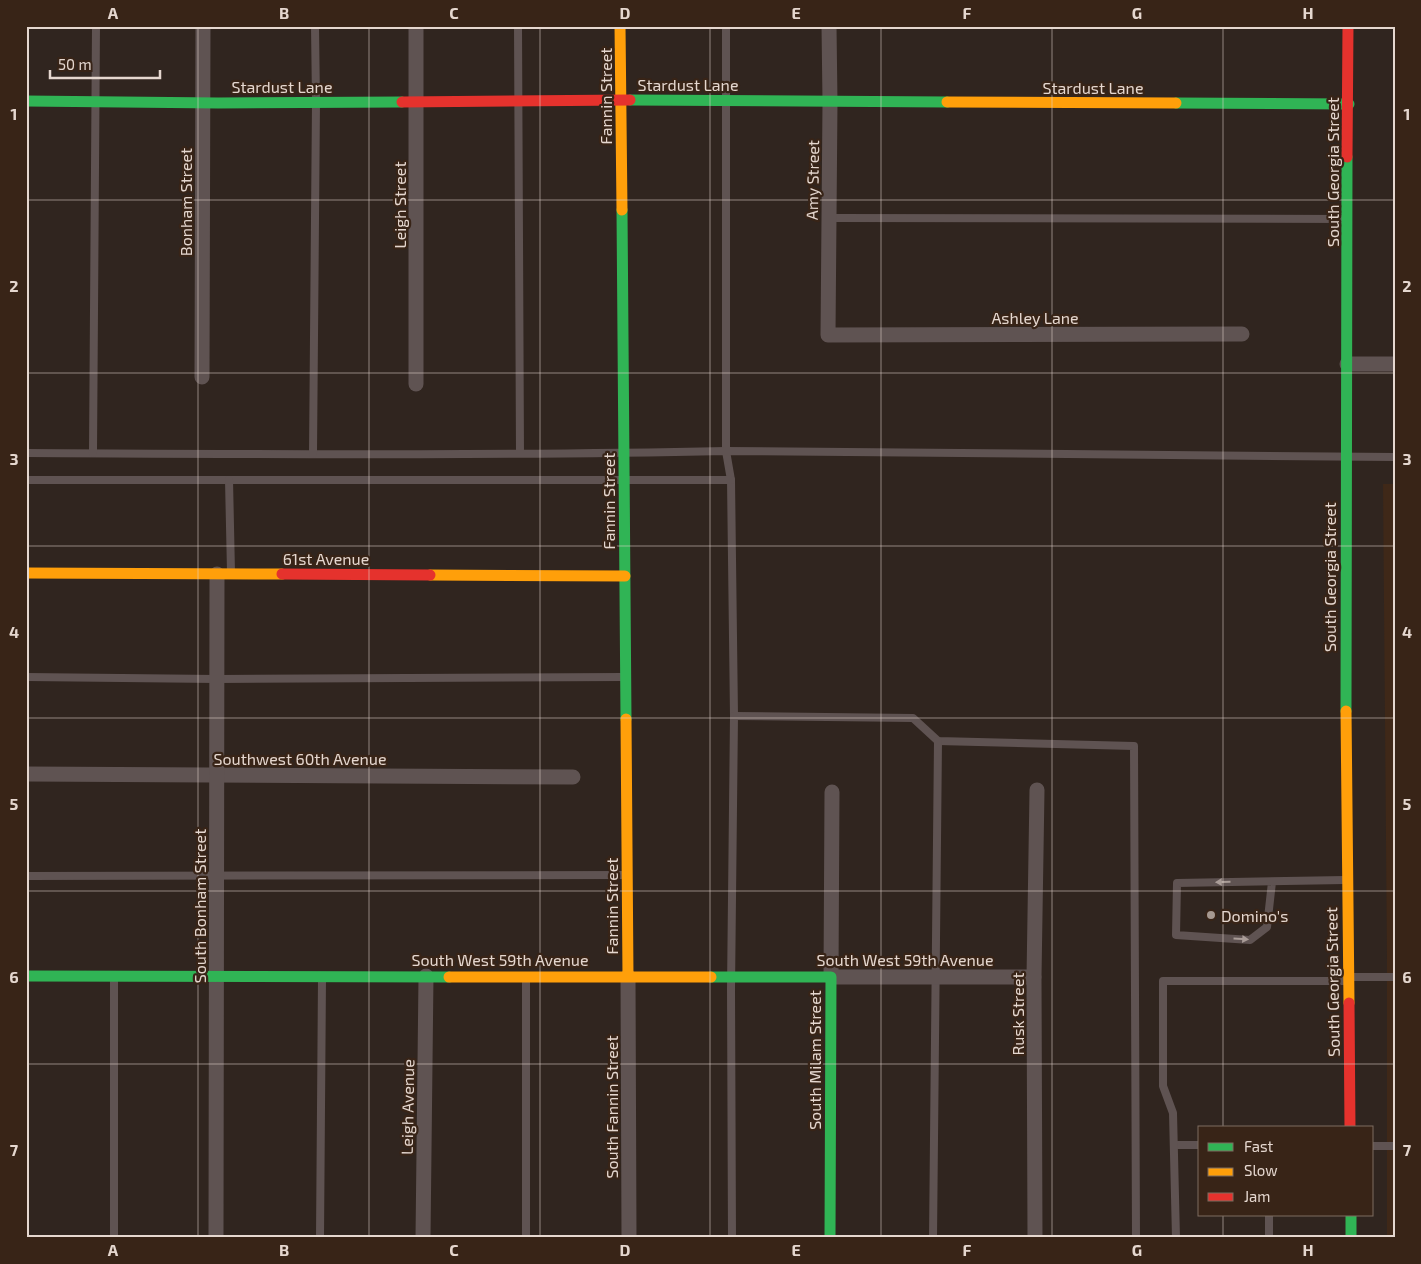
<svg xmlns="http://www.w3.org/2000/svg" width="1421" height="1264" viewBox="0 0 1421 1264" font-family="'Exo 2',sans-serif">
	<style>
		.built { fill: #3f2818 }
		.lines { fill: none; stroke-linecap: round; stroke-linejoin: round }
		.lane { stroke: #5f5352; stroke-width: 8 }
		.street { stroke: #5f5352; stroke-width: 15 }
		.fast { stroke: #30b455; stroke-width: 11 }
		.slow { stroke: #ff9f0a; stroke-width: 11 }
		.jam { stroke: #e5322d; stroke-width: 11 }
		.oneway { fill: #a99c97 }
		.grid { fill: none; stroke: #e5d7cf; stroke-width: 1; stroke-opacity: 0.55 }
		.poi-dot { fill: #a69991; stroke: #382417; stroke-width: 2 }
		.labels { text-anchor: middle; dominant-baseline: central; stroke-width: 4.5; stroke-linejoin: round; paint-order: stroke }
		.street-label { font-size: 16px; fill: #e5d7cf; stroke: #382417 }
		.poi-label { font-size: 16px; fill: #e5d7cf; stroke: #382417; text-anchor: start }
		.neatline { fill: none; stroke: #e5d7cf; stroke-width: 2 }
		.grid-label { font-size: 16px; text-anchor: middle; font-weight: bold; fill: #e5d7cf }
	</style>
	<rect width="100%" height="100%" fill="#30251f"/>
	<polygon class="built" points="1383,484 1395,484 1395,1238 1387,1238 1387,959"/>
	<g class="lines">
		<g class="lane">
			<polyline points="518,26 520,453"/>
			<polyline points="726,26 726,451 731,480 734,716 731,989 732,1238"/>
			<polyline points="829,218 1346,219"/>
			<path d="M26,453c234,1 467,3 700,-2l669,6"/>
			<polyline points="93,453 96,26"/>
			<polyline points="313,454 316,102 315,26"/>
			<polyline points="26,480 731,480"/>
			<polyline points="229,480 231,572"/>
			<polyline points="26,677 217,679 624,677"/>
			<polyline points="734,716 913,718 938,741 1134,746 1136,1238"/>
			<polyline points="26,876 625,875"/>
			<polyline points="1272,882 1267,927 1250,940 1176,935 1177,883 1345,880"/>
			<polyline points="1349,977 1395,977"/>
			<polyline points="526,978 526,1238"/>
			<polyline points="1174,1145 1200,1145"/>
			<polyline points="1372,1146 1395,1146"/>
			<polyline points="1269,1215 1269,1238"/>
			<polyline points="114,1238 114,978"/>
			<polyline points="320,1238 322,978"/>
			<polyline points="933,1238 938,741"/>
			<polyline points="1176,1238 1173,1113 1163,1086 1163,981 1347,981"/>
		</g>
		<g class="street">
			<polyline points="829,26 830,102 828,335 1242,334"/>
			<polyline points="1347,364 1395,364"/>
			<polyline points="202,377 203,26"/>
			<polyline points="416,384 416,26"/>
			<polyline points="26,774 573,777"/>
			<polyline points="832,792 831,977 1034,977"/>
			<polyline points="628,976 629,1238"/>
			<polyline points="216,1238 217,574"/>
			<polyline points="423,1238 426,976"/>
			<polyline points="1035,1238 1034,977 1037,790"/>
		</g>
		<g class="fast">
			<polyline points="630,100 947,102"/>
			<polyline points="26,101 218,103 402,102"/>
			<polyline points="1176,103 1349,104"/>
			<polyline points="622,210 626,719"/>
			<polyline points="1346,711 1347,157"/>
			<polyline points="26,976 449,977"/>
			<polyline points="711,977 831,977 830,1238"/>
			<polyline points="1351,1215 1351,1238"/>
		</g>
		<g class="slow">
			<polyline points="620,26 622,210"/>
			<polyline points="947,102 1176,103"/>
			<polyline points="26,573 282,574"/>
			<polyline points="430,575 625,576"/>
			<polyline points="1346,711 1349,1003"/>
			<polyline points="626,719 628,976"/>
			<polyline points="449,977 711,977"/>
		</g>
		<g class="jam">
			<polyline points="402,102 630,100"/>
			<polyline points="1347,157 1348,26"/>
			<polyline points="282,574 430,575"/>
			<polyline points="1349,1003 1350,1128"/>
		</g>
	</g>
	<defs><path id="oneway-solid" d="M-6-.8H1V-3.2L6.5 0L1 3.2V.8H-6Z" transform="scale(1.25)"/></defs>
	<g class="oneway">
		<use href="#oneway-solid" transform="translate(1223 882) rotate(179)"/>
		<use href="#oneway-solid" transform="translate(1241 939) rotate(4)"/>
	</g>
	<path class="grid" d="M198,26v1212M369,26v1212M540,26v1212M710,26v1212M881,26v1212M1052,26v1212M1223,26v1102M26,200h1369M26,373h1369M26,546h1369M26,718h1369M26,891h1369M26,1064h1369M1223,1215v23"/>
	<circle class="poi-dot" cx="1211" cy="915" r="5"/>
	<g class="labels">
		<g class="street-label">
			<text x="688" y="84">Stardust Lane</text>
			<text x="282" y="86">Stardust Lane</text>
			<text x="1093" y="87">Stardust Lane</text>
			<text transform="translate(605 96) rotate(-90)">Fannin Street</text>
			<text transform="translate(1332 172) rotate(-90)">South Georgia Street</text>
			<text transform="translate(812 180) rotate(-89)">Amy Street</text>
			<text transform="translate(185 202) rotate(-90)">Bonham Street</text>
			<text transform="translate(399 205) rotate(-90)">Leigh Street</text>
			<text x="1035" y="317">Ashley Lane</text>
			<text transform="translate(608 501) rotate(-90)">Fannin Street</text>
			<text x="326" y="558">61st Avenue</text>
			<text transform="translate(1329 577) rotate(-90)">South Georgia Street</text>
			<text x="300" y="758">Southwest 60th Avenue</text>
			<text transform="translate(199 906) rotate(-90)">South Bonham Street</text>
			<text transform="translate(611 906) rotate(-90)">Fannin Street</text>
			<text x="500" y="959">South West 59th Avenue</text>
			<text x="905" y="959">South West 59th Avenue</text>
			<text transform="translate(1332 982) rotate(-91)">South Georgia Street</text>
			<text transform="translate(1017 1014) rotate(-90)">Rusk Street</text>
			<text transform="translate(814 1060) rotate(-90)">South Milam Street</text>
			<text transform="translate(407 1107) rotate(-89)">Leigh Avenue</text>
			<text transform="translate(611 1107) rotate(-90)">South Fannin Street</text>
		</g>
		<g class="poi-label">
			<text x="1221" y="915">Domino's</text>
		</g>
	</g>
	<rect width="1421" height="1264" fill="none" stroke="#382417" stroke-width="55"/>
	<rect x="1198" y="1126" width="175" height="90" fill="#382417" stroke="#7d6c61"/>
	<rect x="1208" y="1143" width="25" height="8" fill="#30b455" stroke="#7d6c61"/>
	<text x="1244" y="1152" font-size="15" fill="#e5d7cf">Fast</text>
	<rect x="1208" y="1168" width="25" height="8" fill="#ff9f0a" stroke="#7d6c61"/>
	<text x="1244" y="1176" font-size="15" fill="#e5d7cf">Slow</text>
	<rect x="1208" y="1193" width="25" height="8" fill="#e5322d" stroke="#7d6c61"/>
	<text x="1244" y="1202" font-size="15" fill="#e5d7cf">Jam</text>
	<path d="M50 70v8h110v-8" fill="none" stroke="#e5d7cf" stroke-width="2.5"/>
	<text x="58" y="70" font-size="15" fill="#e5d7cf" stroke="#382417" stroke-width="4" paint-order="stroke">50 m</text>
	<rect x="28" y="28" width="1366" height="1208" class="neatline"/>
	<g class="grid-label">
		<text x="113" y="19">A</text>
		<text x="284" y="19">B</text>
		<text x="454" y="19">C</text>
		<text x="625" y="19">D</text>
		<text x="796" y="19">E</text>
		<text x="967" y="19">F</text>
		<text x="1137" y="19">G</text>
		<text x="1308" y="19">H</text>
		<text x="14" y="120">1</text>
		<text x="1407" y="120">1</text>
		<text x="14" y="292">2</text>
		<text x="1407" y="292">2</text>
		<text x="14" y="465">3</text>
		<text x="1407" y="465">3</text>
		<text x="14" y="638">4</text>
		<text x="1407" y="638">4</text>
		<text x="14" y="810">5</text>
		<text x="1407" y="810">5</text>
		<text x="14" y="983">6</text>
		<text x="1407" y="983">6</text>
		<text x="14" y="1156">7</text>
		<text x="1407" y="1156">7</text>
		<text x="113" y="1256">A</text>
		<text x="284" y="1256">B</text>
		<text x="454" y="1256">C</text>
		<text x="625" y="1256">D</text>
		<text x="796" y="1256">E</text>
		<text x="967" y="1256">F</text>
		<text x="1137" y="1256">G</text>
		<text x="1308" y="1256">H</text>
	</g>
</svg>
